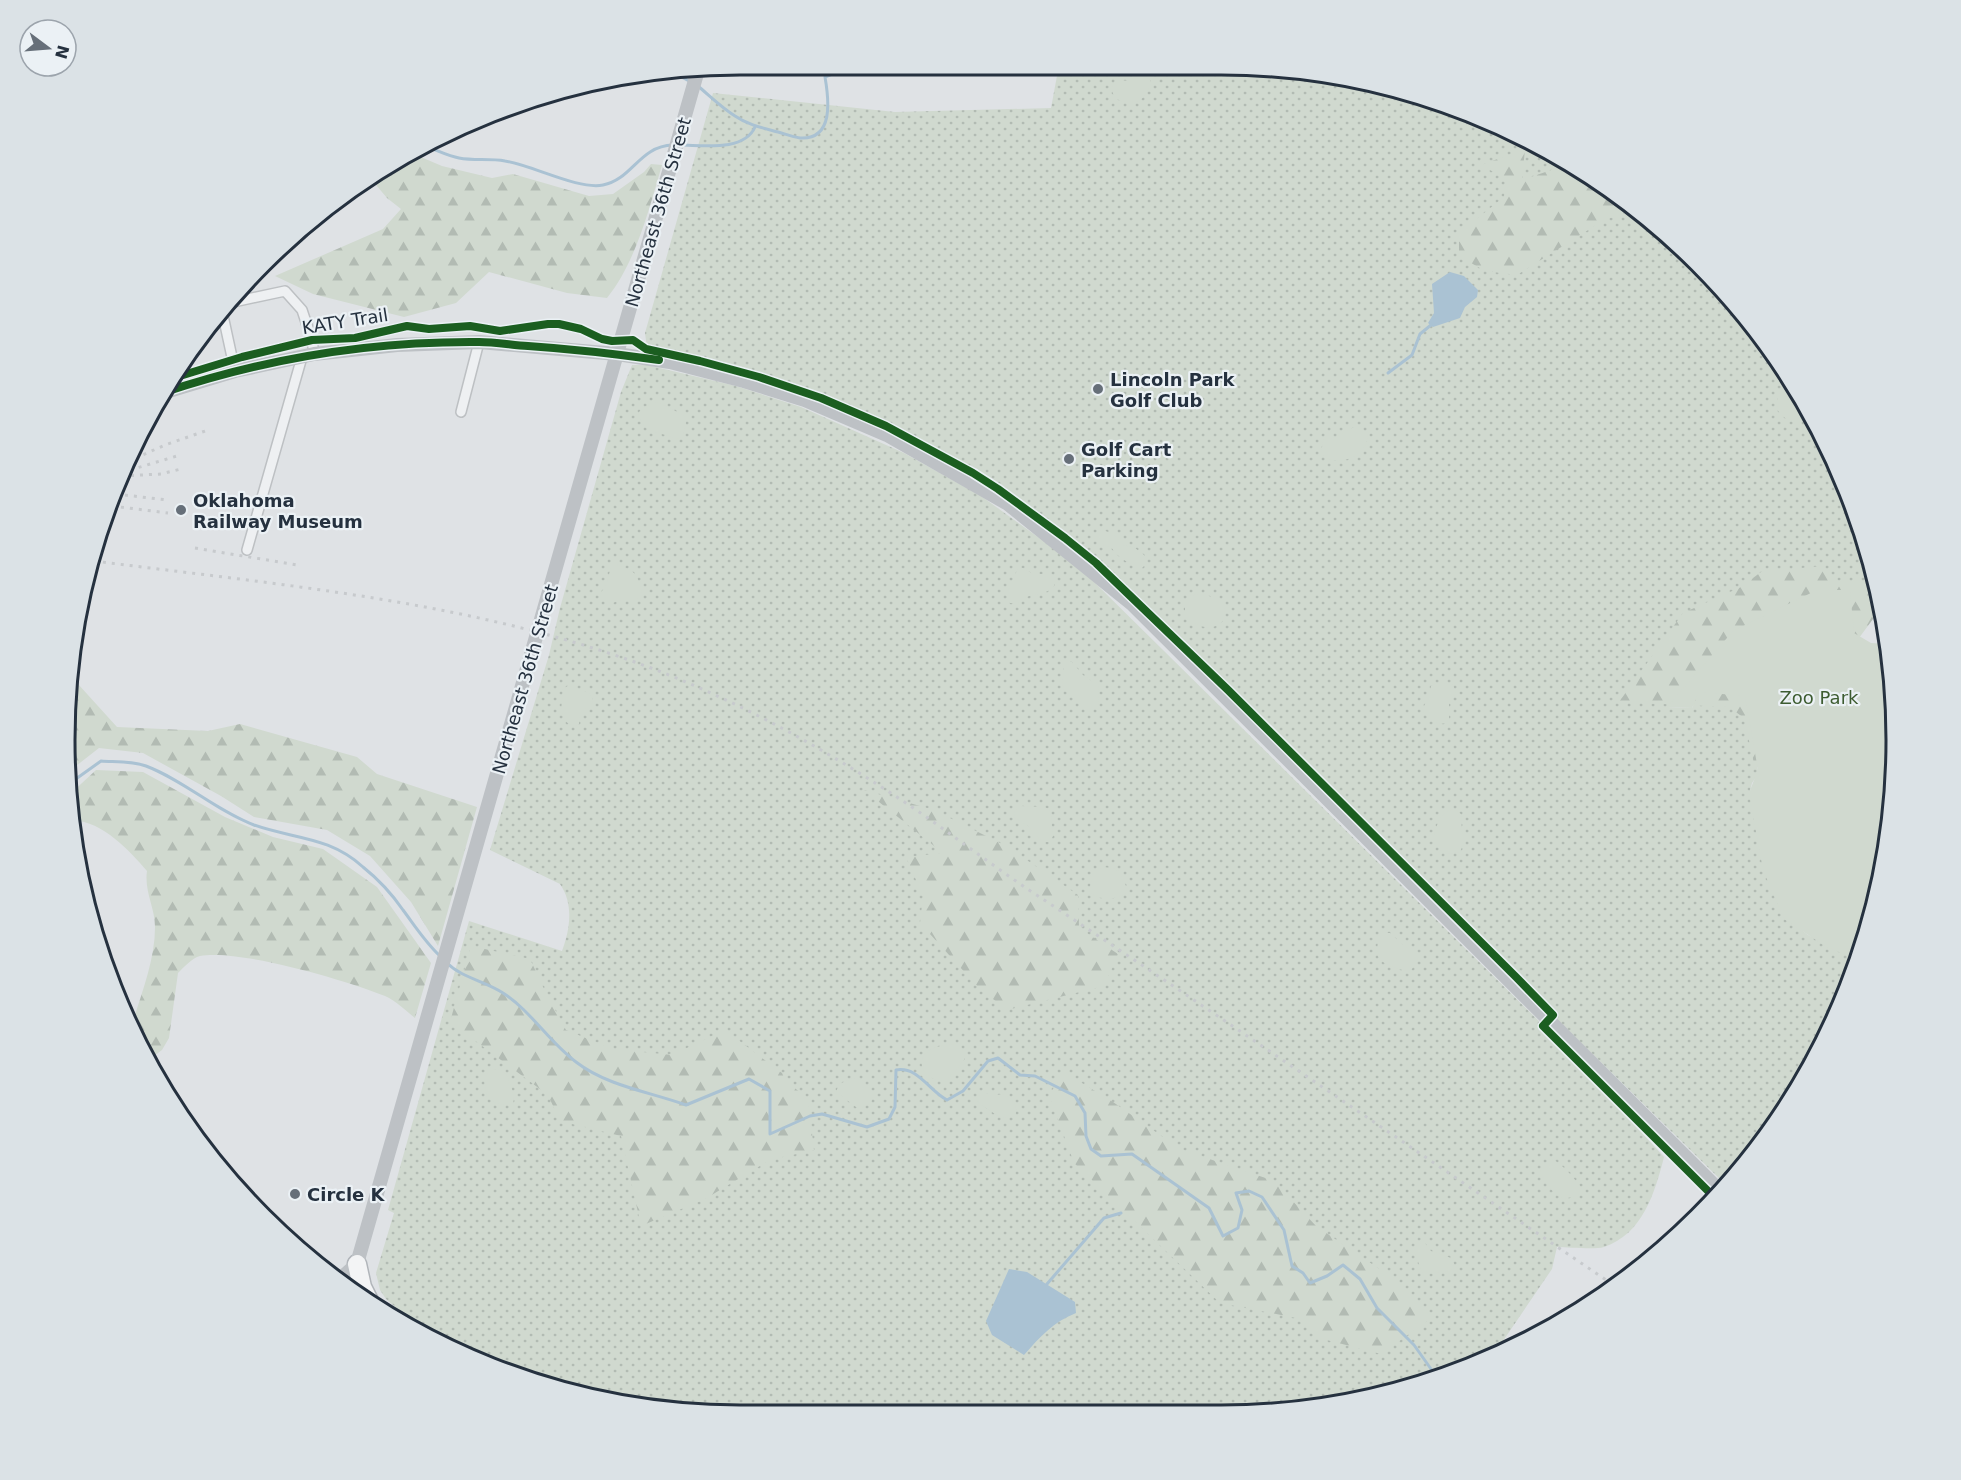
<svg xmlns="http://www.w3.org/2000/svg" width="1961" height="1480" viewBox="0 0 1961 1480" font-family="'DejaVu Sans',sans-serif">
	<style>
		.grass { fill: url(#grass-dots) }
		.forest { fill: url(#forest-firs) }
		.park { fill: #d0d9cf }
		.water { fill: #aac2d3 }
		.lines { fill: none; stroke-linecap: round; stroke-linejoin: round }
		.stream { stroke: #aac2d3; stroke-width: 3 }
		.street-casing { stroke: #bdc0c3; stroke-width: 12 }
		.highway-casing { stroke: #b1b5ba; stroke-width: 21 }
		.street { stroke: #eef0f2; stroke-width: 9 }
		.secondary { stroke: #bdc1c5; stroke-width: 14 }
		.highway { stroke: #f3f4f5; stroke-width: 18 }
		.rail { stroke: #c7cacd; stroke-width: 3; stroke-dasharray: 3 6; stroke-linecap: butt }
		.cycleway-casing { stroke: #ebf1f5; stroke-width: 11 }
		.cycleway { stroke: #1b5e20; stroke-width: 8 }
		.poi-dot { fill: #666f79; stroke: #ebf1f5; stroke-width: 2 }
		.labels { text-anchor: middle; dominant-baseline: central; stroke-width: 4.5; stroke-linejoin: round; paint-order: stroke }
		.street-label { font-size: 18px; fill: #25313f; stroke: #ebf1f5 }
		.poi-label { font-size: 18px; font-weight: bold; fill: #25313f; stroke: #ebf1f5; text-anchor: start }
		.park-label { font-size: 18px; fill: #3d5c31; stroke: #ebf1f5 }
		.rim { fill: none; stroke: #25313f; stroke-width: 3 }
	</style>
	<defs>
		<pattern id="grass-dots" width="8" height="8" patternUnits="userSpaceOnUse" patternTransform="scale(1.5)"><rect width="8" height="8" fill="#d0d9cf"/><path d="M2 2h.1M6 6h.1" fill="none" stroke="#b2bbb3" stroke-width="1.8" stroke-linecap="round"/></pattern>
		<pattern id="forest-firs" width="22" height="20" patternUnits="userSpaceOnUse" patternTransform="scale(1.5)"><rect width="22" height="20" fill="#d0d9cf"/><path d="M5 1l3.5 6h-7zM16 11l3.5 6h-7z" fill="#b2bbb3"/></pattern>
	</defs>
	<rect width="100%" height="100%" fill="#dfe2e5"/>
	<g class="grass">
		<polygon points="1059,65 1265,66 1396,88 1520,134 1632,204 1699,263 1782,364 1845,481 1884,616 1850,590 1668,707 1692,708 1699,692 1745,695 1758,770 1761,770 1752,783 1750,791 1786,918 1808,935 1858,957 1845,998 1783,1115 1726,1185 1511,974 1381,839 1097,562 1065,536 991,485 859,414 796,388 682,355 647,348 645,333 713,93 895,112 1051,108"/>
		<path d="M632,365h15l89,21 65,21 103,46 77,43 75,54 32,26 456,450 120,131c-9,35 -21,77 -60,90 -10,3 -35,0 -47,0l-5,22 -60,88 -13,7 -170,46h-657l-129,-30 -90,-41 -47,-40 -6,-9 -4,-17 18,-60 -6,-3 81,-289 93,30c8,-21 12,-47 -2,-67l-70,-34 59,-195 11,-47 61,-216z"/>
	</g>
	<g class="forest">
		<polygon points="1525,149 1522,180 1569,164 1637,209 1604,220 1517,275 1485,271 1459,256 1459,233 1504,197 1506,179 1481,165"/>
		<path d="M409,152l33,14 50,12 21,-4 76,22 24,-2 31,-22 7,-8 11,1c-13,44 -26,97 -55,133l-40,-5 -78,-21 -33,31 -52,14 -91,-23 -38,-18 108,-47 18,-20 -14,-11 -16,-19 31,-24z"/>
		<polygon points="1822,566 1832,580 1875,585 1876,615 1765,765 1755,768 1744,718 1729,707 1619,702 1683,613 1741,587 1761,572"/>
		<polygon points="78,684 117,727 208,731 240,724 357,757 377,774 477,807 438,946 411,902 370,856 327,830 254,817 221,796 143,753 99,748 67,773 72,685"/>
		<path d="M96,770l47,2 82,45 48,20 50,12 54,38 54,76 -16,55c-9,-7 -19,-17 -30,-22 -40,-16 -145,-47 -185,-40 -8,2 -17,12 -22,17l-9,65 -7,12 -12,9 -17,-37c9,-31 22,-62 22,-95 0,-19 -11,-36 -8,-56 -18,-21 -44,-49 -74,-51l-5,-24z"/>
		<polygon points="864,790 934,810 1006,846 1078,895 1079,928 1118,954 1104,986 1007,1010 979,988 920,923 923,896 906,857 943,853"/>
		<polygon points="471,946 530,959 545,991 566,1030 613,1049 672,1055 725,1030 782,1073 785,1080 808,1099 814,1150 770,1160 705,1199 641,1226 621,1136 560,1121 548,1095 450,1022"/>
		<polygon points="1064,1072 1113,1102 1180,1149 1274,1181 1316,1226 1397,1281 1433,1317 1381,1354 1319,1338 1296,1318 1220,1303 1074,1163 1049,1095"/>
	</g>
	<g class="park">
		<path d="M1143,73l6,3 2,7c-10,37 -52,15 -35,-3l15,1z"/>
		<path d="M1788,386l6,1 14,24c-10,13 -23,12 -31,-2l1,-15z"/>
		<path d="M654,402c6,0 24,10 30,14l2,6 -3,15 -7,2c-18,-10 -29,0 -38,-25l3,-5z"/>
		<path d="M1354,427h7l7,8c-1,22 -31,34 -47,19l2,-14 13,-3z"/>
		<path d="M1101,530c11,2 16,6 22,15l12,3 9,7v11l-3,3h-4c-5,-5 -11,-7 -17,-12 -9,-7 -5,-11 -20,-12l-6,-6z"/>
		<path d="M615,564c20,8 20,5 27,28l-5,7h-14l-13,5 -4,-1 -4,-4v-8l5,-8 4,-17z"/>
		<path d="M1018,568h5l10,6h19l2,4v8c-11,13 -26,4 -36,18l-8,-1 -3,-3v-7z"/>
		<polygon points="1817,590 1850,590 1854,633 1871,643 1887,644 1896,740 1884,871 1857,960 1825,946 1784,919 1763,870 1749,793 1758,770 1745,696 1699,692 1692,708 1667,707 1733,631"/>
		<path d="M1198,594l10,1 16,12 1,11c-10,16 -30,9 -40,-3v-14l5,-5z"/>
		<polygon points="1069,662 1072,662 1083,675 1099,686 1098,705 1092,711 1087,710 1064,690 1062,682 1064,667"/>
		<path d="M1440,682l13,3 3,8 -7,11v15l-3,4c-10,3 -16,-4 -23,-11v-4l6,-12 2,-10z"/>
		<path d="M569,685l20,8 4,6 -1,4 -12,11 -1,10 -5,3c-17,-8 -12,-22 -11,-38z"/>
		<path d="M1021,806l23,1 5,2c4,8 1,16 5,25l-4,8h-8l-15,-17 -12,-7 -1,-6z"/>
		<path d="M1454,809l7,5c2,9 -2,17 4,26l-5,12 -13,2 -6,-3 -7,-15c3,-12 6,-24 20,-27z"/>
		<path d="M1103,867l9,1 7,3 7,15v7c-10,7 -28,8 -36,-1 -1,-10 4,-20 13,-25z"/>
		<path d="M1383,933h7l25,22 3,4 -1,4 -7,8c-6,1 -28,-7 -31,-13 -3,-5 -1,-14 -1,-20z"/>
		<path d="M952,1044l10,4 3,8 -1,4c-6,6 -11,17 -20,20 -18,5 -43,-31 8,-36z"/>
		<path d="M493,1069c14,1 15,8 19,20 1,6 3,8 1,14 -9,5 -19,0 -26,-6l-3,-18 5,-8z"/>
		<polygon points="853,1078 862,1080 873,1094 871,1102 860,1110 836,1092 839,1084"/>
		<path d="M985,1093l10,2 9,-1c8,5 15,11 11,22l-14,2 -21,-14 -3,-4 3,-6z"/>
		<path d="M1551,1159c10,3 25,21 31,30l-5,7 -14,3c-9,-5 -21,-18 -23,-28l2,-6z"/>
		<path d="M1421,1241l4,2 6,8 20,7 3,6 -3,7c-8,1 -22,4 -29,1l-8,-21z"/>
	</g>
	<g class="water">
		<polygon points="1450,272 1464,276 1478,290 1477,297 1465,307 1460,318 1433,327 1428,323 1434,313 1432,284"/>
		<path d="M1009,1269l18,3 48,30 1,11c-23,9 -36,24 -52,42l-32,-20 -6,-14z"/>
	</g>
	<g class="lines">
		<g class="stream">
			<polyline points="674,73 691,82"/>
			<path d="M699,87c12,10 23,21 36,29 13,9 28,12 43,16 7,2 15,5 22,6 34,2 29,-38 25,-61l29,-12"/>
			<path d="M680,145c22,0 64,7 75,-18"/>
			<path d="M424,146c11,3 23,10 35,12 15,3 31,0 46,3 27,4 73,29 98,24 30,-6 36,-39 70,-40"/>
			<polyline points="1388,373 1412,355 1420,334 1431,325"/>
			<path d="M66,786l35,-25c14,1 32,0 45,5 39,15 69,44 108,59 39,14 75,11 109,42 15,12 29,27 40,43 12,16 22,32 37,46"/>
			<path d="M447,963c15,15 38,18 56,30 28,18 46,49 73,69 31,24 74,30 110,43l63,-26 21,12v43l40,-18 12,-2 45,13 22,-8 6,-12 1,-37c22,-4 33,21 51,30l16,-9 25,-30 10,-3 22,17 15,1 40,20 10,17 1,23 5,13 10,7 31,-2 77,54 14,28 15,-8 4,-18 -6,-17 13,-2 13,6 22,33 8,36 11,7 7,10 17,-7 16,-11 17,14 17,29 37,37 22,31"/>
			<polyline points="1047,1284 1104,1218 1121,1213"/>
		</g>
		<defs>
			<g id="street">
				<polyline points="229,303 285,291 302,310 312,340 314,354"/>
				<polyline points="222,311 235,371"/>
				<polyline points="461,412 479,342"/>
				<polyline points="247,550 302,357"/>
			</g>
			<polyline id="highway" points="357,1264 362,1287 369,1301"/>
		</defs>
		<use href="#street" class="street-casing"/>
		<use href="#highway" class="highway-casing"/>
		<use href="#street" class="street"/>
		<g class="secondary">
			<polyline points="162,393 235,371 314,354 397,345 479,342 617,354 670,362 744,381 805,400 887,435 1008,504 1132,604 1720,1191"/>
			<polyline points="339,1280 357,1264"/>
			<polyline points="350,1288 698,70"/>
		</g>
		<use href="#highway" class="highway"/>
		<g class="rail">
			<polyline points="127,462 165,445 208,430"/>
			<polyline points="130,470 177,456"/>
			<polyline points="122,476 161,474 181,469"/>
			<polyline points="116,494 167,500"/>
			<polyline points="112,506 168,513"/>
			<polyline points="195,548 297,565"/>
			<path d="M94,561c187,24 379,40 557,107 92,35 177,83 258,137 41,28 80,58 120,85 197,130 391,264 586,396"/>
		</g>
		<defs>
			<g id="cycleway">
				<polyline points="170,379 242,357 312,340 355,338 407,326 429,329 470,326 500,331 548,324 559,324 581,329 602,339 612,341 633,340 646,349 700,361 759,377 821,398 886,426 973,473 998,489 1065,538 1096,563 1228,690 1516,977 1553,1015 1543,1026 1715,1198"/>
				<path d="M162,393c101,-34 209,-52 317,-51 16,0 33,3 49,4 44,3 88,8 131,14"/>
			</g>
		</defs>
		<use href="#cycleway" class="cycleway-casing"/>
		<use href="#cycleway" class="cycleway"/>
	</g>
	<g class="poi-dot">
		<circle cx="1098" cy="389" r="6"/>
		<circle cx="1069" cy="459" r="6"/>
		<circle cx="181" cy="510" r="6"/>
		<circle cx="295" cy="1194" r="6"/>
	</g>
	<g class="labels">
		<g class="street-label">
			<text transform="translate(658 212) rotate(-74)">Northeast 36th Street</text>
			<text transform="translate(345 321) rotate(-9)">KATY Trail</text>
			<text transform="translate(525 679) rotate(-74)">Northeast 36th Street</text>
		</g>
		<g class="poi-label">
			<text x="1110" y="379">Lincoln Park<tspan x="1110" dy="21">Golf Club</tspan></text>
			<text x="1081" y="449">Golf Cart<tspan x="1081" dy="21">Parking</tspan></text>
			<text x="193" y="500">Oklahoma<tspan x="193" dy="21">Railway Museum</tspan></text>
			<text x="307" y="1194">Circle K</text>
		</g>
		<g class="park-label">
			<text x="1819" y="697">Zoo Park</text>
		</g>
	</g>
	<path d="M0 0H1961V1480H0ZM740 75H1221A665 665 0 0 1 1886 740V740A665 665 0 0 1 1221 1405H740A665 665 0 0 1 75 740V740A665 665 0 0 1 740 75Z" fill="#dbe2e6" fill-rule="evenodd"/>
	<path class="rim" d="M740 75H1221A665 665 0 0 1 1886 740V740A665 665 0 0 1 1221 1405H740A665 665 0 0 1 75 740V740A665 665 0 0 1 740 75Z"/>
	<g transform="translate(48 48) rotate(106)"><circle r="28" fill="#ebf1f5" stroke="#9ca4ac" stroke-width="1.5"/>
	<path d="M0-4.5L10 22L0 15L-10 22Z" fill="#666f79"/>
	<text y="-9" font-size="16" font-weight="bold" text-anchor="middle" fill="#25313f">N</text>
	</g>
</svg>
